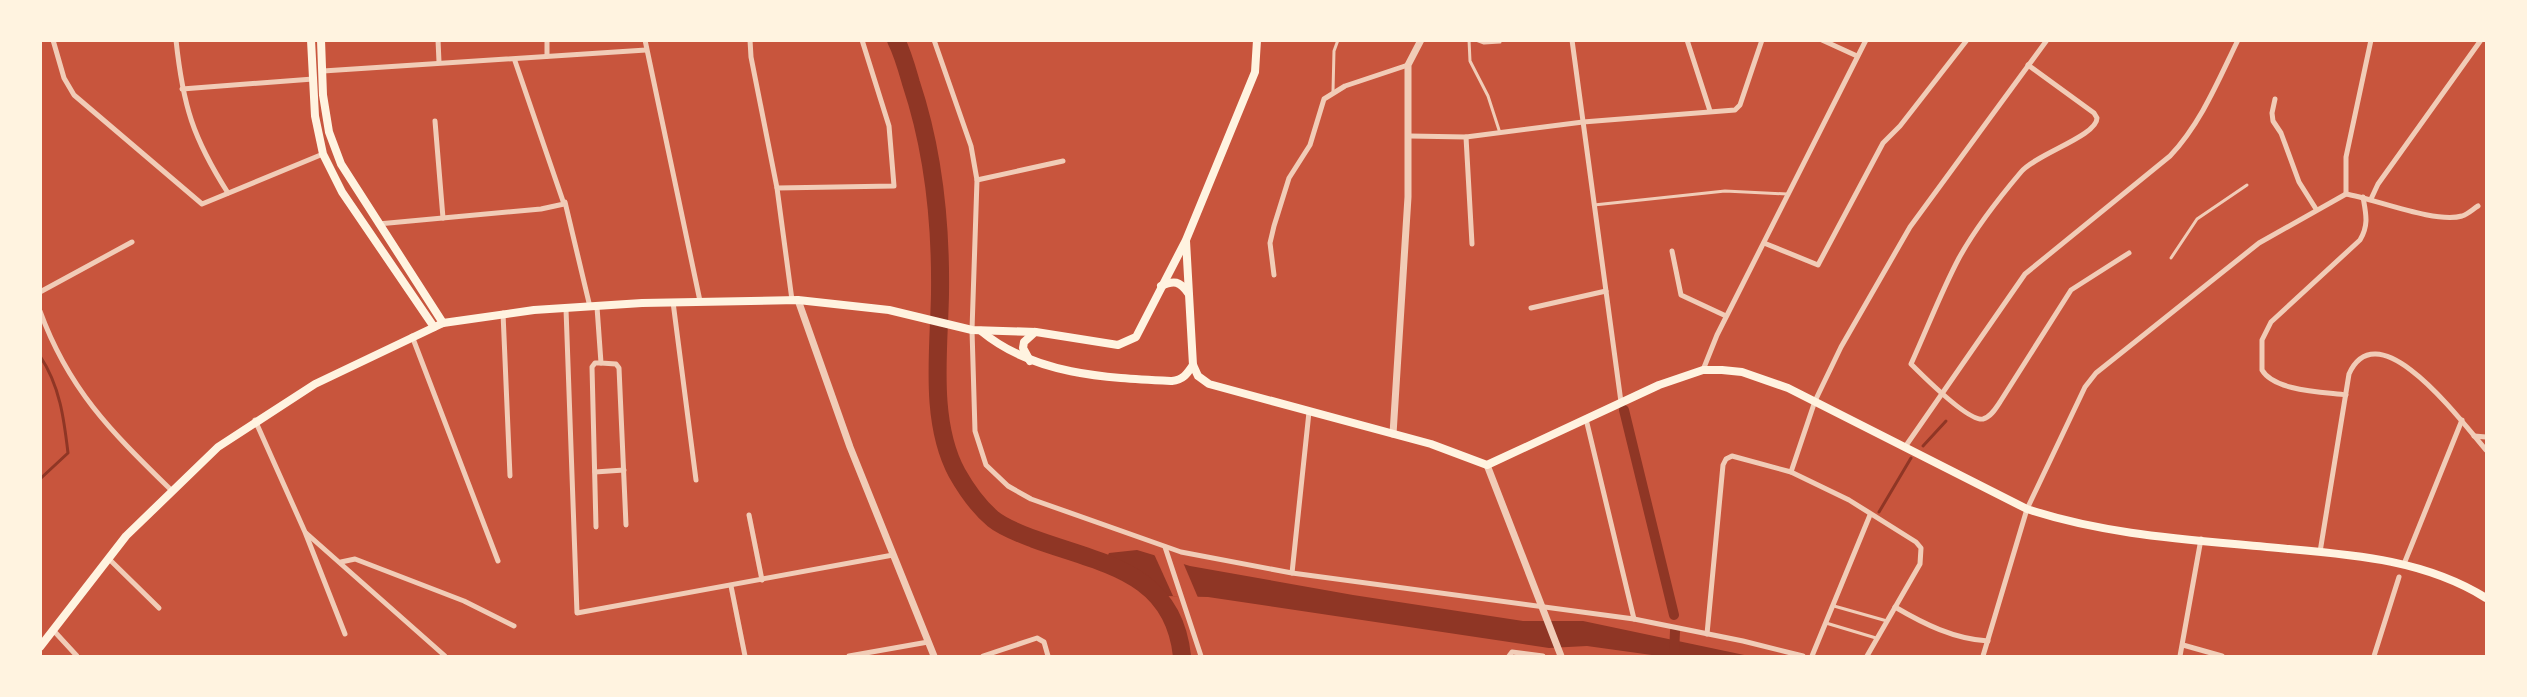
<svg xmlns="http://www.w3.org/2000/svg" width="2527" height="697" viewBox="0 0 2527 697" font-family="'Crimson Pro',serif">
	<style>
		.water { fill: #8f3625 }
		.pier { fill: #c8553d }
		.lines { fill: none; stroke-linecap: round; stroke-linejoin: round }
		.stream { stroke: #8f3625; stroke-width: 3 }
		.canal { stroke: #8f3625; stroke-width: 10 }
		.river { stroke: #8f3625; stroke-width: 18 }
		.service { stroke: #f1ccb7; stroke-width: 3 }
		.minor { stroke: #f1ccb7; stroke-width: 5 }
		.tertiary { stroke: #f1ccb7; stroke-width: 7 }
		.secondary { stroke: #fff3e0; stroke-width: 8 }
	</style>
	<rect width="100%" height="100%" fill="#c8553d"/>
	<polygon class="water" points="1137,550 1190,566 1353,595 1523,621 1583,621 1749,656 1659,656 1587,646 1549,648 1208,597 1166,596 1149,578 1107,557 1109,553"/>
	<polygon class="pier" points="1154,554 1182,560 1199,600 1173,596"/>
	<g class="lines">
		<g class="stream">
			<path d="M40,356c20,30 24,63 28,97l-28,26"/>
			<polyline points="1923,446 1946,421"/>
			<polyline points="1879,512 1911,458"/>
		</g>
		<g class="canal">
			<polyline points="1624,410 1674,615"/>
			<polyline points="1674,654 1675,631"/>
		</g>
		<path class="river" d="M896,40c7,14 11,29 15,43 23,69 30,139 29,211 -1,56 -11,127 17,179 9,16 22,34 36,46 11,9 28,15 41,20 68,25 139,32 148,117"/>
		<g class="service">
			<polyline points="1469,40 1470,61 1488,96 1500,133"/>
			<polyline points="1476,40 1484,43 1500,42"/>
			<polyline points="1333,91 1334,51 1338,40"/>
			<polyline points="1594,205 1725,191 1787,194"/>
			<polyline points="2171,258 2197,219 2247,185"/>
			<polyline points="1834,606 1887,621"/>
			<polyline points="1826,623 1876,638"/>
		</g>
		<g class="minor">
			<polyline points="53,40 64,78 74,95 202,204 323,154"/>
			<path d="M176,40c7,66 17,98 52,153"/>
			<polyline points="438,40 439,62"/>
			<polyline points="547,40 547,56"/>
			<polyline points="645,40 700,301"/>
			<polyline points="750,40 751,57 777,188 792,300"/>
			<polyline points="934,40 971,146 977,180 972,330 975,431 986,465 1008,486 1031,499 1181,552 1292,573 1634,619 1743,641 1803,656"/>
			<polyline points="1572,40 1621,402"/>
			<polyline points="1687,40 1710,111"/>
			<polyline points="1822,40 1857,56"/>
			<path d="M2028,65l66,48 3,5c0,18 -61,36 -76,54 -22,26 -46,57 -62,86 -18,34 -32,71 -48,106 11,11 58,58 72,55 8,-2 13,-11 17,-17l71,-112 58,-37"/>
			<polyline points="323,71 646,50"/>
			<polyline points="182,89 313,79"/>
			<polyline points="2275,99 2272,113 2273,121 2281,133 2299,182 2316,209"/>
			<polyline points="435,121 443,218"/>
			<polyline points="1410,136 1466,137 1583,122 1735,110 1740,105 1762,40"/>
			<polyline points="1466,137 1472,244"/>
			<polyline points="977,180 1063,161"/>
			<polyline points="777,188 894,186 889,126 862,40"/>
			<polyline points="2346,194 2346,157 2371,40"/>
			<polyline points="2371,199 2378,184 2481,40"/>
			<polyline points="565,202 590,307"/>
			<polyline points="378,224 541,209 564,204 515,61"/>
			<polyline points="1764,243 1818,265 1883,143 1900,126 1967,40"/>
			<polyline points="1672,251 1681,295 1726,316"/>
			<polyline points="1274,275 1270,243 1274,226 1289,178 1310,145 1324,99 1345,86 1408,65"/>
			<polyline points="40,292 132,242"/>
			<polyline points="673,302 696,480"/>
			<polyline points="597,307 601,363 616,364 619,368 626,525"/>
			<polyline points="1531,308 1606,291"/>
			<polyline points="566,309 577,613 893,555"/>
			<path d="M40,311c29,80 73,122 131,179"/>
			<polyline points="503,313 510,476"/>
			<polyline points="412,336 498,561"/>
			<polyline points="1703,370 1717,335 1866,40"/>
			<path d="M2346,395c-23,-3 -72,-4 -84,-25v-30l9,-18 89,-82c9,-15 6,-26 3,-43"/>
			<polyline points="1586,419 1634,619"/>
			<polyline points="255,420 305,532 345,634"/>
			<polyline points="2474,436 2486,437"/>
			<path d="M1905,447l120,-173 145,-118c31,-33 48,-75 68,-116"/>
			<polyline points="595,472 624,470"/>
			<polyline points="1791,472 1815,401 1841,347 1910,227 2047,40"/>
			<polyline points="749,515 762,580"/>
			<polyline points="596,527 592,367 595,363 601,363"/>
			<polyline points="306,533 445,656"/>
			<polyline points="1165,547 1201,656"/>
			<path d="M2320,552l29,-178c30,-66 115,51 137,76"/>
			<polyline points="108,558 159,608"/>
			<polyline points="341,562 355,559 464,601 514,626"/>
			<polyline points="2404,564 2462,420"/>
			<polyline points="1292,573 1309,412"/>
			<polyline points="731,586 745,656"/>
			<path d="M1895,607c29,17 59,32 93,34"/>
			<polyline points="54,631 77,656"/>
			<polyline points="1707,634 1723,465 1726,459 1732,456 1791,472 1849,500 1916,542 1921,548 1920,564 1867,656"/>
			<polyline points="2183,645 2222,656"/>
			<polyline points="849,656 928,642"/>
			<polyline points="983,656 1037,638 1044,642 1048,656"/>
			<polyline points="1509,656 1512,652 1543,656"/>
			<polyline points="1812,656 1870,515"/>
			<path d="M1983,656l44,-147 58,-122 11,-14 163,-130 87,-49c29,5 90,30 116,22 6,-2 11,-7 16,-10"/>
			<polyline points="2180,656 2201,539"/>
			<polyline points="2374,656 2399,577"/>
		</g>
		<g class="tertiary">
			<polyline points="798,300 850,447 934,656"/>
			<polyline points="1393,434 1408,197 1408,65 1421,40"/>
			<polyline points="1487,465 1561,656"/>
		</g>
		<g class="secondary">
			<polyline points="311,40 315,116 323,154 342,192 434,327"/>
			<polyline points="321,40 323,95 329,132 341,164 443,323"/>
			<path d="M1186,241l7,124 5,11 11,8 222,60 56,21 172,-80 44,-15h19l20,2 46,16 239,121c84,28 174,31 262,40 69,6 138,12 197,49"/>
			<path d="M1161,286c13,-6 19,-5 27,7"/>
			<path d="M981,331c53,44 125,47 191,50 11,-1 15,-7 21,-16"/>
			<polyline points="1030,361 1023,348 1024,342 1035,332"/>
			<polyline points="40,647 126,536 218,447 315,384 443,323 534,310 642,303 798,300 889,310 972,330 1036,332 1118,345 1136,337 1186,240 1255,72 1257,40"/>
		</g>
	</g>
	<rect width="2527" height="697" fill="none" stroke="#fff3e0" stroke-width="84"/>
</svg>
